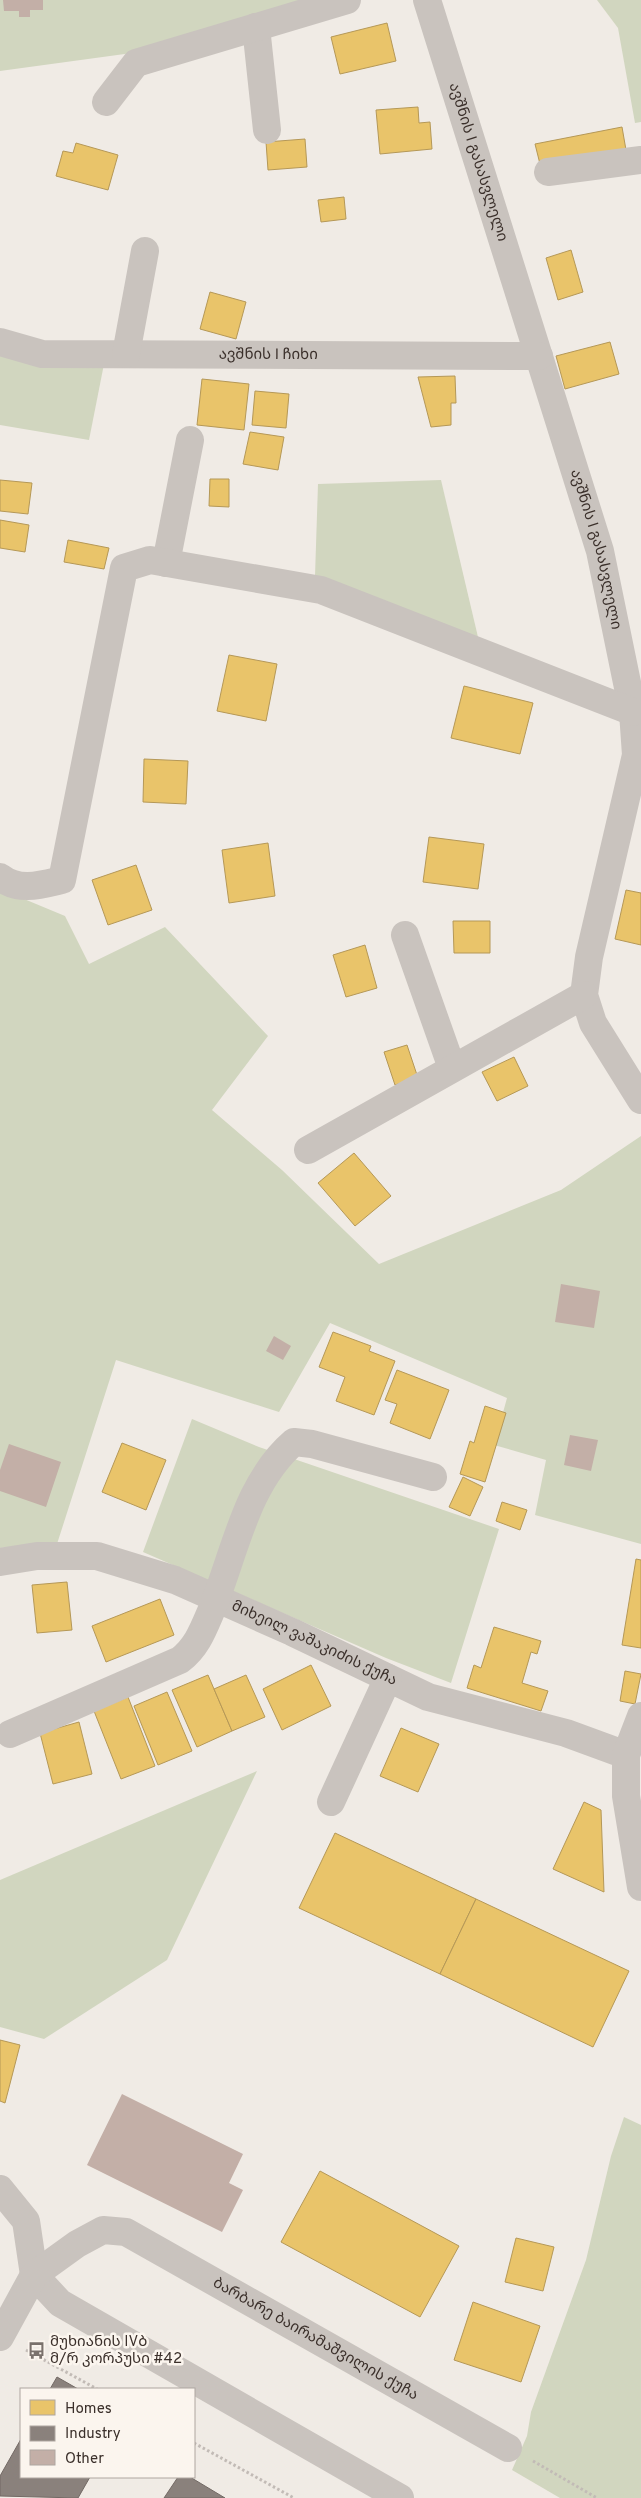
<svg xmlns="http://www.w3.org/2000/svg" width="641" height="2498" viewBox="0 0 641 2498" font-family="Overpass,'Noto Sans Georgian',sans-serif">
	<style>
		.green { fill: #d1d6bf }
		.homes { fill: #e9c46a; stroke: #b59857 }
		.industry { fill: #8a817c; stroke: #726964 }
		.building { fill: #c3afa7 }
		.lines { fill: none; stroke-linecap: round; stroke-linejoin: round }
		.path { stroke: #c2bbb6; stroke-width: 3; stroke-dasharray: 2.5 2.5; stroke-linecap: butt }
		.minor { stroke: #c9c3be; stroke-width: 28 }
		.labels { text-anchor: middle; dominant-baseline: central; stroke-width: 5; stroke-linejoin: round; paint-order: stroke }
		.street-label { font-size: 15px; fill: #3b302b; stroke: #fbf5ee }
		.poi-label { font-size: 15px; fill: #3b302b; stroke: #fbf5ee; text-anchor: start }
	</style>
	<rect width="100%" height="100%" fill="#f0ebe5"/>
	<g class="green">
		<polygon points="0,0 312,0 132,53 0,71"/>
		<polygon points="597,0 641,0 641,122 635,123 618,28"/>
		<polygon points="0,354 104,364 89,440 0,425"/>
		<polygon points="441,480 478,637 315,576 318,484"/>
		<polygon points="0,889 65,916 89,964 165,927 268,1036 212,1110 282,1170 379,1264 561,1190 641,1136 641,1544 535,1515 546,1460 494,1445 507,1398 330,1323 279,1412 116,1360 57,1544 0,1548"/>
		<polygon points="192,1419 259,1447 499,1529 451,1683 386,1658 143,1552"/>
		<polygon points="257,1771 167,1960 44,2039 0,2027 0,1880"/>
		<polygon points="624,2117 641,2125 641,2498 560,2498 512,2470 527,2436 531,2412 586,2260 611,2156"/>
	</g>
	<g class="homes">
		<polygon points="387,23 396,61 340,74 331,37"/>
		<polygon points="418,107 419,123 430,122 432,149 380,154 376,110"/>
		<polygon points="622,127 626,150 540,164 535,144"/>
		<polygon points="305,139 307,167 268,170 266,142"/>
		<polygon points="76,143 118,155 108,190 56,176 63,151 73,153"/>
		<polygon points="344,197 346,219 321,222 318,200"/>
		<polygon points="571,250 583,292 558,300 546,258"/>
		<polygon points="210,292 246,302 236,339 200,329"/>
		<polygon points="610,342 619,374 565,389 556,356"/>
		<polygon points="455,376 456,403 451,403 451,425 431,427 418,377"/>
		<polygon points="202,379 249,384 244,430 197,425"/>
		<polygon points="255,391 289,394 286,428 252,425"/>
		<polygon points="250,432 284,437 278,470 243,464"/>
		<polygon points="210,479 229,479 229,507 209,506"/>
		<polygon points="0,480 32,483 28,514 0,511"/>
		<polygon points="0,520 29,525 25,552 0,548"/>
		<polygon points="68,540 109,548 104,569 64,562"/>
		<polygon points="229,655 277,664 266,721 217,711"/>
		<polygon points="464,686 533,703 520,754 451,738"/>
		<polygon points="144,759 188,761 186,804 143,802"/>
		<polygon points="429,837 484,844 478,889 423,882"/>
		<polygon points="268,843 275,896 229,903 222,850"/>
		<polygon points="136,865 152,910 108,925 92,880"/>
		<polygon points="626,890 641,893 641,945 615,939"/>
		<polygon points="453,921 490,921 490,953 454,953"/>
		<polygon points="365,945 377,988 346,997 333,955"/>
		<polygon points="407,1045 418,1078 395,1085 384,1052"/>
		<polygon points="514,1057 528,1086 497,1101 482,1072"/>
		<polygon points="354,1153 391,1196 355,1226 318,1183"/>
		<polygon points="333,1332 371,1346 369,1351 395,1361 374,1415 336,1401 345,1377 319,1367"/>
		<polygon points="397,1370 449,1390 430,1439 390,1423 397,1404 385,1400"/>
		<polygon points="485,1406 506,1413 485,1482 460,1474 470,1441 474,1443"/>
		<polygon points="122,1443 166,1460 146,1510 102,1492"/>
		<polygon points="463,1477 483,1487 470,1516 449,1507"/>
		<polygon points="502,1502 527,1510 520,1530 496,1521"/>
		<polygon points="636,1559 641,1560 641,1648 622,1645"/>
		<polygon points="67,1582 72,1630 37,1633 32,1585"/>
		<polygon points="160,1599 174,1635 106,1662 92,1626"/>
		<polygon points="494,1627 541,1641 537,1654 531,1652 522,1683 548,1691 541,1711 467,1688 474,1665 481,1668"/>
		<polygon points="311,1665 331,1706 282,1730 263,1689"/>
		<polygon points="625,1671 641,1674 635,1704 620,1701"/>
		<polygon points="208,1675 232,1731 197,1747 172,1690"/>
		<polygon points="246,1675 265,1717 232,1731 214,1689"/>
		<polygon points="167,1692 192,1751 158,1765 134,1706"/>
		<polygon points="128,1697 155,1766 121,1779 94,1711"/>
		<polygon points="79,1722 92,1774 53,1784 40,1733"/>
		<polygon points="401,1728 439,1744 418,1792 380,1776"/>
		<polygon points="584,1802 601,1810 604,1892 553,1869"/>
		<polygon points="335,1833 476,1899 440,1974 299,1908"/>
		<polygon points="476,1899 629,1971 593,2047 440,1974"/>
		<polygon points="0,2040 20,2045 5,2103 0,2101"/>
		<polygon points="320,2171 459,2246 420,2317 281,2242"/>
		<polygon points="516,2238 554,2247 543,2291 505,2282"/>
		<polygon points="473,2302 540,2326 521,2382 454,2360"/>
	</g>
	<g class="industry">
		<polygon points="57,2377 78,2389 50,2389"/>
		<polygon points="21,2439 21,2477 90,2477 78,2498 0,2496 0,2476"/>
		<polygon points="178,2477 190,2477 225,2498 164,2498"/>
	</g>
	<g class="building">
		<polygon points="3,0 43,0 43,10 30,10 30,17 19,17 19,11 4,11"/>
		<polygon points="561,1284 600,1291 594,1328 555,1322"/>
		<polygon points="274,1336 291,1346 283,1360 266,1351"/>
		<polygon points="570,1435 598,1440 591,1471 564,1465"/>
		<polygon points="9,1444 61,1462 46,1507 0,1491 0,1470"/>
		<polygon points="122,2094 243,2154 229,2183 243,2190 222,2232 87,2165"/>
	</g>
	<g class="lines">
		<g class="path">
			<polyline points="26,2350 97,2389"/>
			<polyline points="194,2443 294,2498"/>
			<polyline points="533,2461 597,2498"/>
		</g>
		<g class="minor">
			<path id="s1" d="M427,0l173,551 33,161 3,43 -47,202 -5,38 9,28 48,77"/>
			<polyline points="256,27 267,130"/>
			<polyline points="106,102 136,63 347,0"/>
			<polyline points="548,172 641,160"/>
			<path id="s2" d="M0,342l42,12 497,2"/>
			<polyline points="126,354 145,251"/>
			<polyline points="166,563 190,440"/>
			<path d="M0,877c19,15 41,8 62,3l62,-312 26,-8 171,30 312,122"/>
			<polyline points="405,935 452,1068"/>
			<polyline points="308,1150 584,995"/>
			<path id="s3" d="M0,1562l37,-6h60l78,24 117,52 136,65 138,36 60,22"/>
			<polyline points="641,1716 626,1755 626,1796 641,1887"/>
			<path d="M10,1734l170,-74c17,-13 23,-30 32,-51 23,-56 34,-126 82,-167l18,2 121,33"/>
			<polyline points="331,1802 388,1678"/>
			<polyline points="0,2189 26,2221 34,2275 60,2303 400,2498"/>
			<path id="s4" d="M0,2337l34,-62 43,-31 26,-14 23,2 382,216"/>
		</g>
	</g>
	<defs>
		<symbol id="bus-bare" viewBox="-9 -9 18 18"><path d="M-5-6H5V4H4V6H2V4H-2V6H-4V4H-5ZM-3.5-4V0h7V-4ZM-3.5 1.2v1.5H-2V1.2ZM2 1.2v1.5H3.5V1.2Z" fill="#7a716c" stroke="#fbf5ee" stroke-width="2.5" paint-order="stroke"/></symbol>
	</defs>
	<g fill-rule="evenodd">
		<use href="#bus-bare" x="24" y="2338" width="25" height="25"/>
	</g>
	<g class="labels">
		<g class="street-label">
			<text stroke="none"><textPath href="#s1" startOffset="170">ავშნის I გასასვლელი</textPath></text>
			<text stroke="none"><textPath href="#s2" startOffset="270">ავშნის I ჩიხი</textPath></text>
			<text stroke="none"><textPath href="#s1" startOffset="575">ავშნის I გასასვლელი</textPath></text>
			<text stroke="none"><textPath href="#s3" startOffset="332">მიხეილ ვაშაკიძის ქუჩა</textPath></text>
			<text stroke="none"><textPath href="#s4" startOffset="394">ბარბარე ბაირამაშვილის ქუჩა</textPath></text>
		</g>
		<g class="poi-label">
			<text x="50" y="2342">მუხიანის IVბ<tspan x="50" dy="17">მ/რ კორპუსი #42</tspan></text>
		</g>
	</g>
	<rect x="20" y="2388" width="175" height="90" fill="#fbf5ee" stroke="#aea6a0"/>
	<rect x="30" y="2400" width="25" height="15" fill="#e9c46a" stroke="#aea6a0"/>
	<text x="65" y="2413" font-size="15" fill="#3b302b">Homes</text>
	<rect x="30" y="2426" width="25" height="15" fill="#8a817c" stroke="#aea6a0"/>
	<text x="65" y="2438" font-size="15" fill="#3b302b">Industry</text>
	<rect x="30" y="2450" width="25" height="15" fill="#c3afa7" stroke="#aea6a0"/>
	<text x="65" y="2463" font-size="15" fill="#3b302b">Other</text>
</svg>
